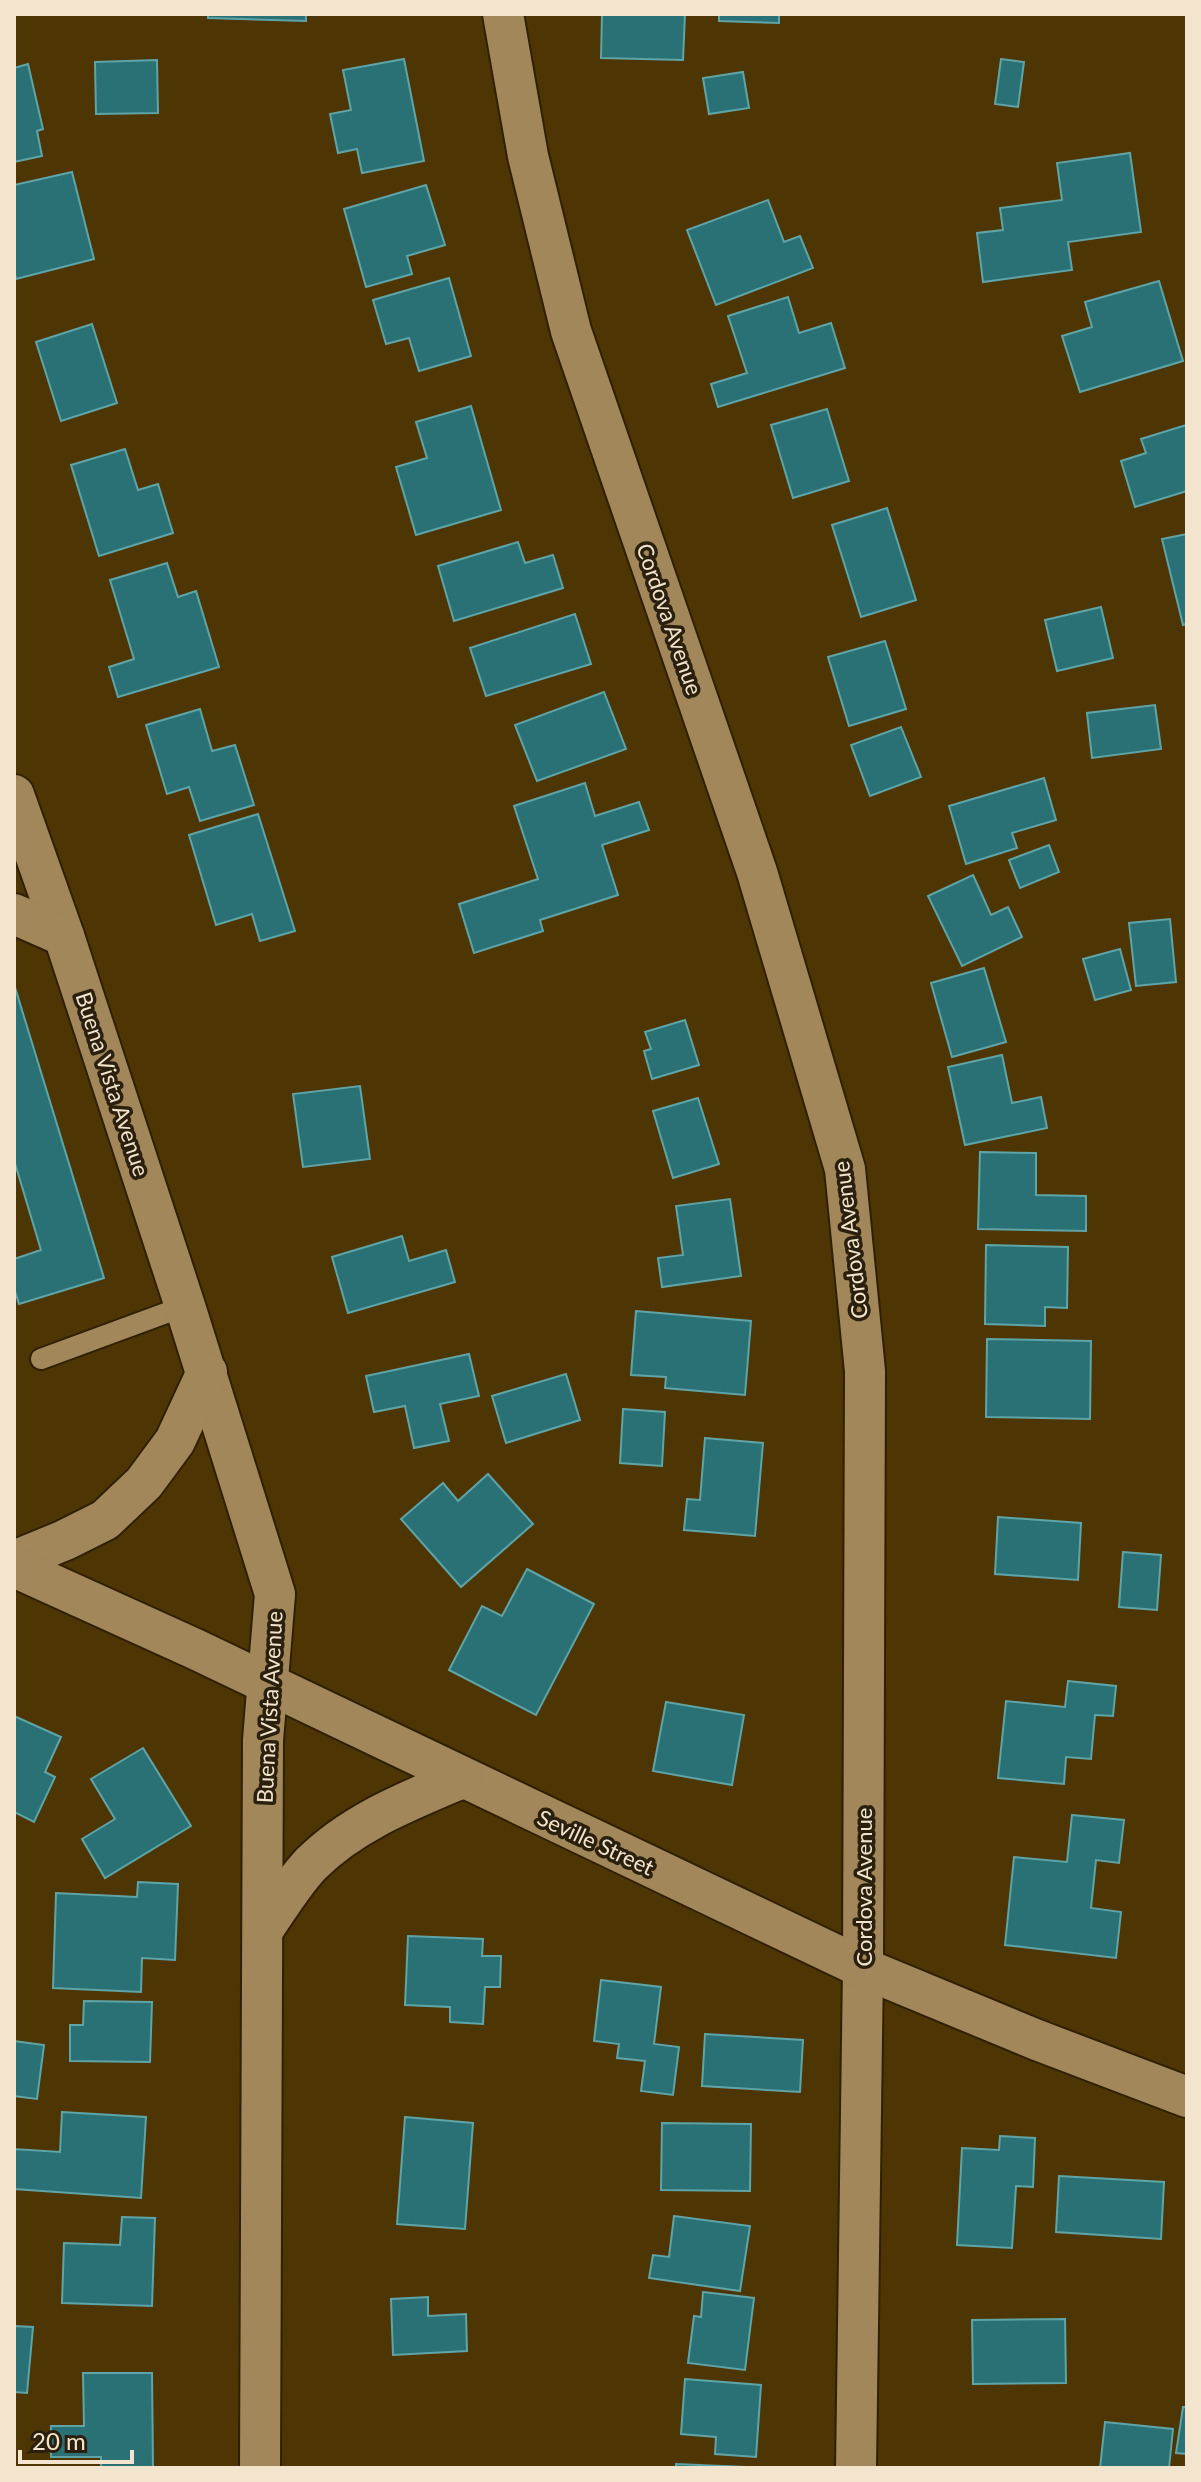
<svg xmlns="http://www.w3.org/2000/svg" width="1201" height="2482" viewBox="0 0 1201 2482" font-family="Lato,sans-serif">
	<style>
		.building { fill: #2a7175; stroke: #5fa4a7; stroke-width: 2 }
		.lines { fill: none; stroke-linecap: round; stroke-linejoin: round }
		.lane-casing { stroke: #301f00; stroke-width: 24 }
		.street-casing { stroke: #301f00; stroke-width: 44 }
		.lane { stroke: #a18759; stroke-width: 20 }
		.street { stroke: #a18759; stroke-width: 40 }
		.labels { text-anchor: middle; dominant-baseline: central; stroke-width: 7; stroke-linejoin: round; paint-order: stroke }
		.street-label { font-size: 22px; fill: #f3e5cd; stroke: #2b200e }
	</style>
	<rect width="100%" height="100%" fill="#4e3604"/>
	<g class="building">
		<polygon points="208,14 306,14 306,21 208,18"/>
		<polygon points="602,14 685,14 683,60 601,58"/>
		<polygon points="719,14 779,14 779,23 719,21"/>
		<polygon points="404,59 424,161 362,173 357,149 338,153 330,114 351,110 343,70"/>
		<polygon points="1001,59 1024,62 1018,107 995,104"/>
		<polygon points="157,60 158,113 96,114 95,62"/>
		<polygon points="28,64 43,129 37,131 42,156 14,162 14,68"/>
		<polygon points="743,72 749,108 709,114 703,78"/>
		<polygon points="1130,153 1141,232 1068,242 1072,270 983,282 977,233 1003,230 1000,208 1062,200 1057,163"/>
		<polygon points="72,172 94,259 16,279 14,269 14,185"/>
		<polygon points="426,185 445,245 407,256 412,274 366,287 344,209"/>
		<polygon points="768,200 784,242 800,236 813,268 716,305 687,230"/>
		<polygon points="449,278 471,356 419,371 409,338 386,344 373,300"/>
		<polygon points="1159,281 1183,361 1080,392 1062,336 1092,327 1085,302"/>
		<polygon points="788,297 799,333 831,323 845,368 718,407 711,384 747,373 728,316"/>
		<polygon points="92,324 117,403 61,421 36,342"/>
		<polygon points="471,406 501,510 416,535 396,467 427,458 416,422"/>
		<polygon points="827,409 849,481 793,498 771,425"/>
		<polygon points="1186,425 1187,491 1135,507 1121,461 1146,453 1141,439"/>
		<polygon points="125,449 138,490 158,484 173,533 99,556 71,465"/>
		<polygon points="887,508 916,600 861,617 832,525"/>
		<polygon points="1187,534 1187,624 1183,625 1162,539"/>
		<polygon points="518,542 525,563 553,555 563,588 454,621 438,566"/>
		<polygon points="167,563 178,597 196,591 219,667 118,697 109,667 134,659 110,580"/>
		<polygon points="1101,607 1113,658 1057,671 1045,620"/>
		<polygon points="575,614 591,664 486,696 470,648"/>
		<polygon points="885,641 906,709 849,726 828,657"/>
		<polygon points="604,692 626,749 537,781 515,725"/>
		<polygon points="1155,705 1161,749 1092,758 1087,713"/>
		<polygon points="200,709 212,751 235,745 254,805 200,821 189,787 167,794 146,725"/>
		<polygon points="901,727 921,777 870,796 851,745"/>
		<polygon points="1044,778 1056,820 1012,833 1017,848 966,864 949,806"/>
		<polygon points="585,783 595,816 639,802 649,830 602,845 618,895 540,920 543,931 474,953 459,904 538,879 514,806"/>
		<polygon points="258,814 295,931 260,941 252,914 216,925 189,835"/>
		<polygon points="1049,845 1059,872 1020,888 1009,860"/>
		<polygon points="973,875 991,915 1008,907 1022,937 962,966 928,896"/>
		<polygon points="1170,919 1176,982 1136,986 1129,923"/>
		<polygon points="1120,949 1131,990 1095,1000 1083,959"/>
		<polygon points="984,968 1006,1042 952,1057 931,983"/>
		<polygon points="14,984 104,1278 19,1304 14,1288 14,1259 41,1250 14,1160"/>
		<polygon points="685,1020 699,1065 652,1079 644,1051 651,1049 645,1032"/>
		<polygon points="1002,1055 1012,1103 1041,1097 1047,1128 965,1145 948,1067"/>
		<polygon points="360,1086 370,1159 303,1167 293,1094"/>
		<polygon points="698,1098 719,1164 673,1178 653,1111"/>
		<polygon points="980,1152 1036,1153 1036,1195 1086,1196 1086,1231 978,1229"/>
		<polygon points="730,1199 741,1276 662,1287 658,1258 683,1255 676,1206"/>
		<polygon points="402,1236 409,1261 446,1250 455,1282 348,1313 332,1257"/>
		<polygon points="986,1245 1068,1247 1067,1308 1045,1307 1045,1326 985,1324"/>
		<polygon points="636,1311 751,1321 745,1395 665,1388 666,1377 631,1375"/>
		<polygon points="987,1339 1091,1341 1090,1419 986,1417"/>
		<polygon points="469,1354 479,1396 440,1404 449,1441 414,1448 405,1406 374,1412 366,1376"/>
		<polygon points="566,1374 580,1420 506,1443 492,1396"/>
		<polygon points="623,1409 665,1412 662,1466 620,1463"/>
		<polygon points="705,1438 763,1443 755,1536 684,1530 687,1499 700,1500"/>
		<polygon points="488,1474 533,1524 461,1587 401,1519 443,1483 458,1501"/>
		<polygon points="998,1517 1081,1523 1078,1580 995,1574"/>
		<polygon points="1123,1552 1161,1555 1157,1610 1119,1607"/>
		<polygon points="527,1569 594,1604 536,1715 449,1670 482,1606 502,1616"/>
		<polygon points="1068,1681 1116,1686 1113,1716 1095,1715 1091,1759 1066,1757 1064,1784 998,1778 1006,1701 1065,1707"/>
		<polygon points="666,1702 744,1715 732,1785 653,1771"/>
		<polygon points="14,1716 61,1737 45,1772 55,1777 34,1822 14,1812"/>
		<polygon points="143,1748 191,1826 105,1878 82,1839 115,1819 91,1779"/>
		<polygon points="1072,1815 1124,1820 1119,1863 1096,1860 1091,1908 1121,1912 1116,1958 1005,1945 1014,1857 1067,1862"/>
		<polygon points="138,1882 178,1884 175,1960 142,1958 141,1992 53,1988 56,1893 137,1897"/>
		<polygon points="408,1936 483,1939 482,1956 501,1956 500,1987 485,1987 483,2024 450,2022 450,2007 405,2005"/>
		<polygon points="601,1980 661,1987 654,2044 679,2047 673,2095 641,2091 645,2061 617,2058 619,2044 594,2041"/>
		<polygon points="84,2001 152,2002 150,2062 70,2061 70,2025 83,2025"/>
		<polygon points="705,2034 803,2040 800,2092 702,2086"/>
		<polygon points="14,2041 44,2045 37,2099 14,2096"/>
		<polygon points="62,2112 146,2117 141,2198 14,2189 14,2149 60,2152"/>
		<polygon points="405,2117 473,2123 465,2229 397,2224"/>
		<polygon points="662,2123 751,2124 750,2191 661,2190"/>
		<polygon points="1000,2136 1035,2138 1033,2187 1016,2186 1012,2248 957,2245 962,2148 999,2150"/>
		<polygon points="1059,2176 1164,2182 1161,2239 1056,2232"/>
		<polygon points="674,2216 750,2226 740,2291 649,2278 653,2255 669,2257"/>
		<polygon points="122,2217 155,2218 152,2306 62,2303 64,2243 120,2245"/>
		<polygon points="703,2292 754,2298 745,2370 688,2363 694,2316 701,2317"/>
		<polygon points="428,2297 428,2316 466,2314 467,2351 393,2355 391,2299"/>
		<polygon points="1065,2319 1066,2383 973,2384 972,2320"/>
		<polygon points="14,2326 33,2327 27,2393 14,2392"/>
		<polygon points="83,2373 152,2373 153,2468 101,2468 101,2457 51,2457 51,2426 84,2426"/>
		<polygon points="685,2379 761,2385 756,2457 715,2454 716,2437 681,2434"/>
		<polygon points="1183,2407 1187,2407 1187,2454 1176,2453"/>
		<polygon points="1105,2422 1173,2429 1169,2468 1100,2468"/>
		<polygon points="676,2464 745,2467 745,2468 676,2468"/>
	</g>
	<g class="lines">
		<defs>
			<polyline id="lane" points="41,1359 185,1306"/>
			<g id="street">
				<polyline points="503,14 528,156 571,331 757,872 845,1169 865,1371 863,1968 856,2468"/>
				<polyline points="14,795 64,936 185,1306 275,1594 263,1740 260,2468"/>
				<polyline points="14,914 64,936"/>
				<polyline points="14,1561 65,1540 105,1520 144,1483 175,1441 207,1372"/>
				<polyline points="14,1567 195,1649 863,1968 1037,2040 1187,2097"/>
				<path d="M263,1930c15,-22 30,-47 48,-66 42,-42 97,-63 151,-86"/>
			</g>
		</defs>
		<use href="#lane" class="lane-casing"/>
		<use href="#street" class="street-casing"/>
		<use href="#lane" class="lane"/>
		<use href="#street" class="street"/>
	</g>
	<g class="labels">
		<g class="street-label">
			<text transform="translate(670 619) rotate(71)">Cordova Avenue</text>
			<text transform="translate(113 1084) rotate(72)">Buena Vista Avenue</text>
			<text transform="translate(850 1240) rotate(-97)">Cordova Avenue</text>
			<text transform="translate(269 1707) rotate(-87)">Buena Vista Avenue</text>
			<text transform="translate(596 1842) rotate(25)">Seville Street</text>
			<text transform="translate(863 1887) rotate(-90)">Cordova Avenue</text>
		</g>
	</g>
	<rect width="1201" height="2482" fill="none" stroke="#f3e5cd" stroke-width="32"/>
	<path d="M20 2450v12h112v-12" fill="none" stroke="#f3e5cd" stroke-width="4"/>
	<text x="32" y="2450" font-size="24" fill="#f3e5cd" stroke="#2b200e" stroke-width="6" paint-order="stroke">20 m</text>
</svg>
